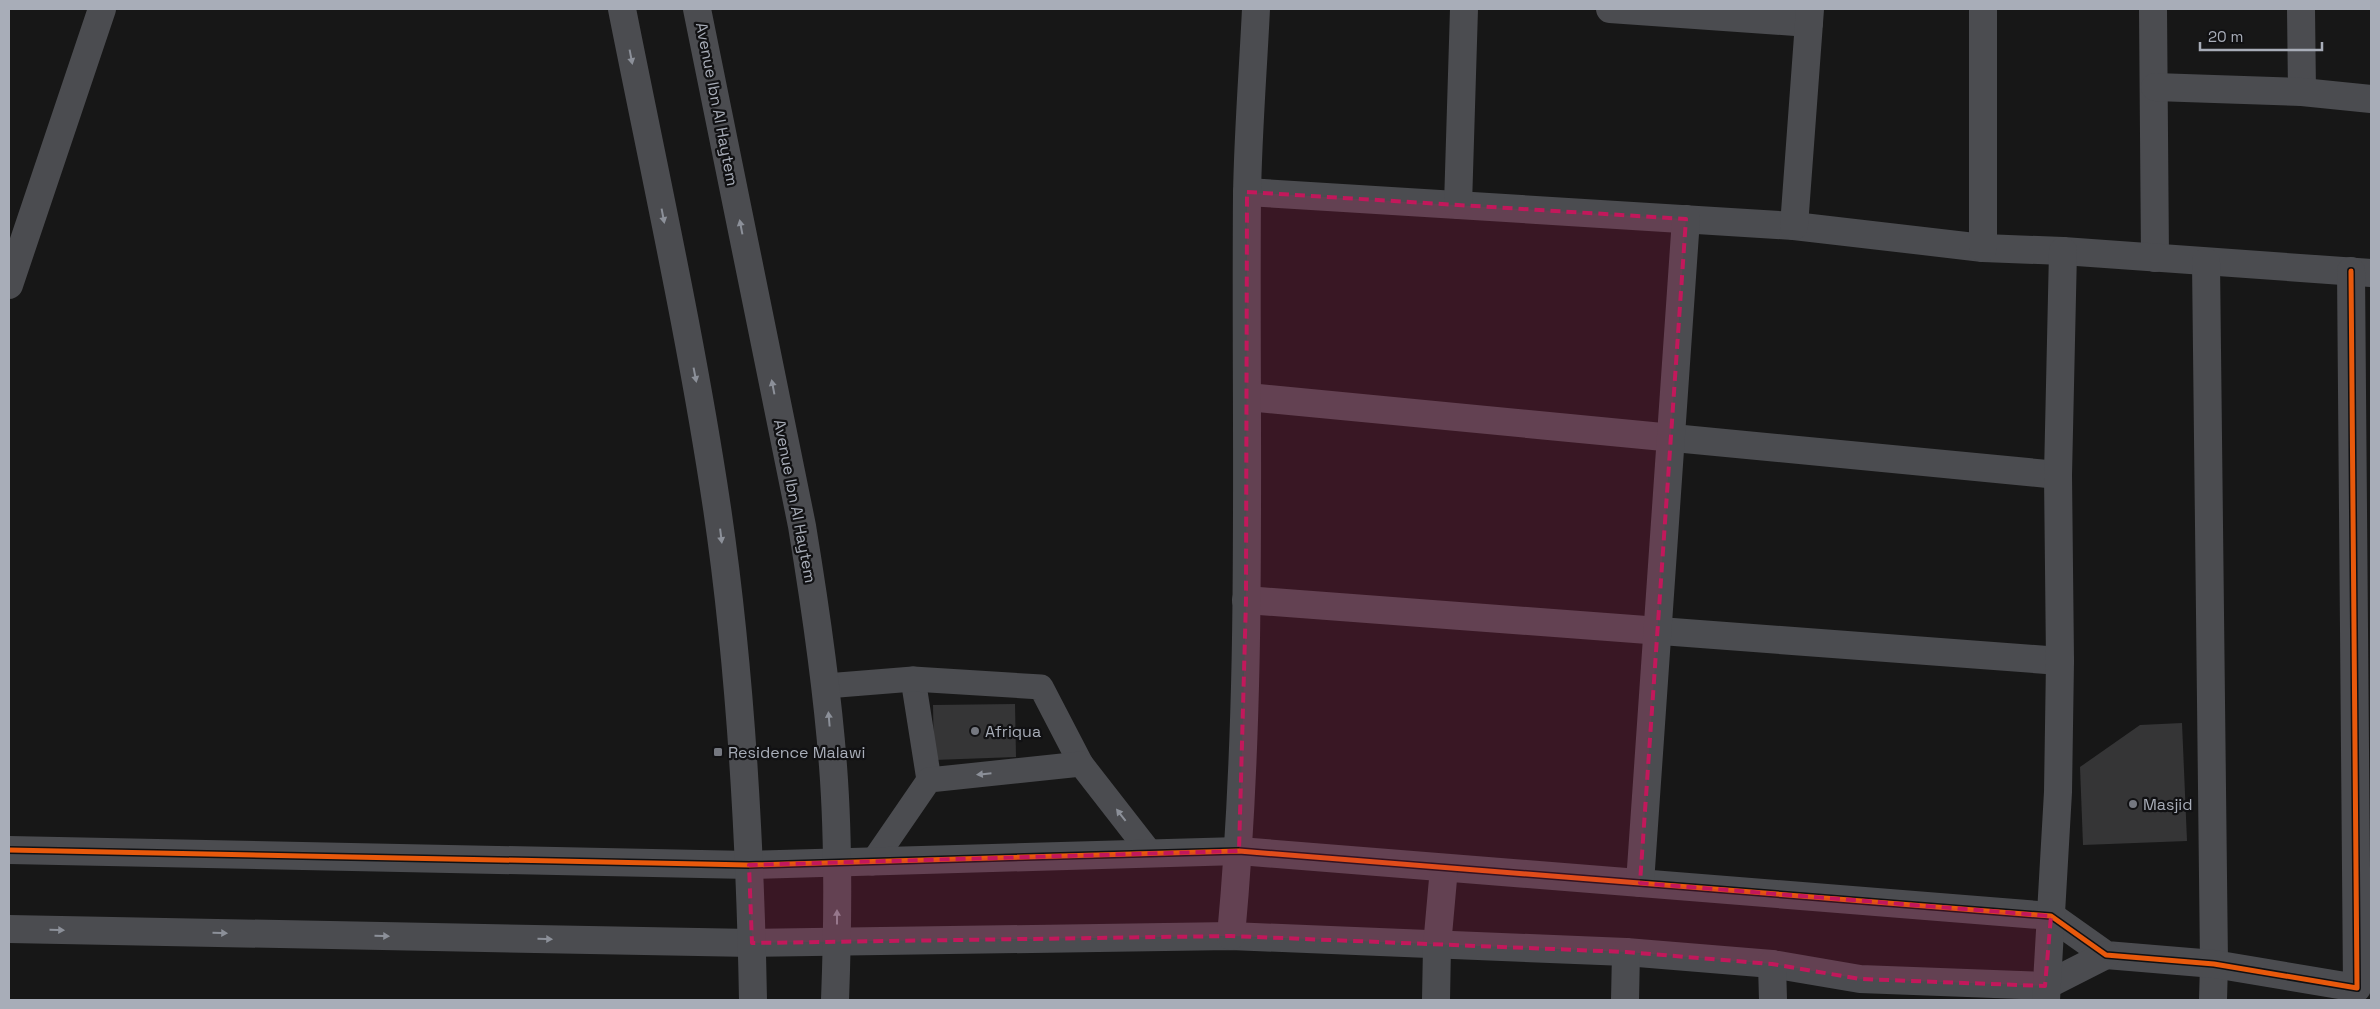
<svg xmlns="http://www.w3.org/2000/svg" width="2380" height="1009" viewBox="0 0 2380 1009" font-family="'Space Grotesk',sans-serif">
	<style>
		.building { fill: #353536 }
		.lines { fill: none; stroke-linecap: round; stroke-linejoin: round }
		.service { stroke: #4b4c50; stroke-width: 25 }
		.minor { stroke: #4b4c50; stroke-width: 28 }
		.tertiary { stroke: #4b4c50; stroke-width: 28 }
		.cycleway-casing { stroke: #111113; stroke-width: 8 }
		.cycleway { stroke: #e8590c; stroke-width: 5 }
		.oneway { fill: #8c9099 }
		.marked { fill: #c2185b; fill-opacity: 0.2; stroke: #c2185b; stroke-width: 4; stroke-dasharray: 10 6; stroke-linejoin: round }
		.poi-dot { fill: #757880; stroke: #111113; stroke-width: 2 }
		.labels { text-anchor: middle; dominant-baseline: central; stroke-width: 4.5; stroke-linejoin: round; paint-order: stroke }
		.street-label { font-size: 16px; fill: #a8adb8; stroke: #111113 }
		.poi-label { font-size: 16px; fill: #a8adb8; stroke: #111113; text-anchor: start }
	</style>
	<rect width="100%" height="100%" fill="#171717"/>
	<g class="building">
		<polygon points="1015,704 1016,757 934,760 933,705"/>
		<polygon points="2182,723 2187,841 2083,845 2080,767 2140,725"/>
	</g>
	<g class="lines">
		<g class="service">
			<polyline points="913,679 929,780"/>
			<polyline points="826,686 913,679 1041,687 1081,764"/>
			<polyline points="872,863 929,780 1081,764 1151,854"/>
		</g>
		<g class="minor">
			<polyline points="1610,9 1809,23"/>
			<polyline points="2153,9 2155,258"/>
			<polyline points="2301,9 2302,92"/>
			<polyline points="2155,87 2302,92 2371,99"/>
			<polyline points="1247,192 1794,226 1983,248 2063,251 2371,273"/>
			<polyline points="1458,205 1464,9"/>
			<polyline points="1794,226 1810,9"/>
			<polyline points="1983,248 1983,9"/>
			<polyline points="2206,262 2214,964 2213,1000"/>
			<polyline points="9,285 102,9"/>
			<polyline points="1248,397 2058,475"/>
			<polyline points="1246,600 2060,661"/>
			<polyline points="9,850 749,865 1239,851 2051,916 2106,955 2214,964 2357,988 2351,271"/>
			<polyline points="1640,883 1686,219"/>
			<polyline points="9,929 752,943 1231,936 1626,952 1772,964 1860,979 2045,986 2106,955"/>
			<path d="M1231,936c23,-246 14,-494 16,-741 1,-62 6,-124 9,-186"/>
			<polyline points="1772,964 1773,1000"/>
			<polyline points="1436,1000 1437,946 1444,868"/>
			<polyline points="1625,1000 1626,952"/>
			<polyline points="2046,1000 2058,792 2060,661 2058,475 2063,251"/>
		</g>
		<g class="tertiary">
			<path d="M622,9c33,166 70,332 95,499 24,163 33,328 36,492"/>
			<path d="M697,9l105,517c13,79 25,159 31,240 6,78 5,156 2,234"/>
		</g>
		<defs>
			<polyline id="cycleway" points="9,850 749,865 1239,851 2051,916 2106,955 2214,964 2357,988 2351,271"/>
		</defs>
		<use href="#cycleway" class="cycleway-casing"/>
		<use href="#cycleway" class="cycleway"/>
	</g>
	<defs><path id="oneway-solid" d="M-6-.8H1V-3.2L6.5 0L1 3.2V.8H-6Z" transform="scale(1.25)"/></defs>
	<g class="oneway">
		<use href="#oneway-solid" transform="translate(631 57) rotate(79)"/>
		<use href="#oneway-solid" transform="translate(663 216) rotate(79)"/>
		<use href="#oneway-solid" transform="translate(741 227) rotate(-101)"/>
		<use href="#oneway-solid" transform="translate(695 375) rotate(79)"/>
		<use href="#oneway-solid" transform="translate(773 387) rotate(-101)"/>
		<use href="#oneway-solid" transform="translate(721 536) rotate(83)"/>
		<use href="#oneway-solid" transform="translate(829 719) rotate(-95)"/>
		<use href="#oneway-solid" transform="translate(984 774) rotate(174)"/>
		<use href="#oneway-solid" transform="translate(1121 815) rotate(-128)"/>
		<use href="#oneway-solid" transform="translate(837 917) rotate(-90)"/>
		<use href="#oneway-solid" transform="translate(57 930) rotate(1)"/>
		<use href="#oneway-solid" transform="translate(220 933) rotate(1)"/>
		<use href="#oneway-solid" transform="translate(382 936) rotate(1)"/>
		<use href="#oneway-solid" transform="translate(545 939) rotate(1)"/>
	</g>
	<path class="marked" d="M1247,192l439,27 -46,664 411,33 -6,70 -185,-7 -88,-15 -146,-12 -395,-16 -479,7 -3,-78 490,-14 7,-251z"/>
	<g class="poi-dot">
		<circle cx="975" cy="731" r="5"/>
		<rect x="713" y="747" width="10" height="10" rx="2.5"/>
		<circle cx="2133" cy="804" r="5"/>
	</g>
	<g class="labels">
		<g class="street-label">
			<text transform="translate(717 104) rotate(79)">Avenue Ibn Al Haytem</text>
			<text transform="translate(795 501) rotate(79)">Avenue Ibn Al Haytem</text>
		</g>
		<g class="poi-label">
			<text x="985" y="731">Afriqua</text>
			<text x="728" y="752">Residence Malawi</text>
			<text x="2143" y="804">Masjid</text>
		</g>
	</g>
	<rect width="2380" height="1009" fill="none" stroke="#a8adb8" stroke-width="20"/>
	<path d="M2200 42v8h122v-8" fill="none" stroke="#a8adb8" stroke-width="2.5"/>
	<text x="2208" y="42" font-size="15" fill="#a8adb8" stroke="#111113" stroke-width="4" paint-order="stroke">20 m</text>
</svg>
